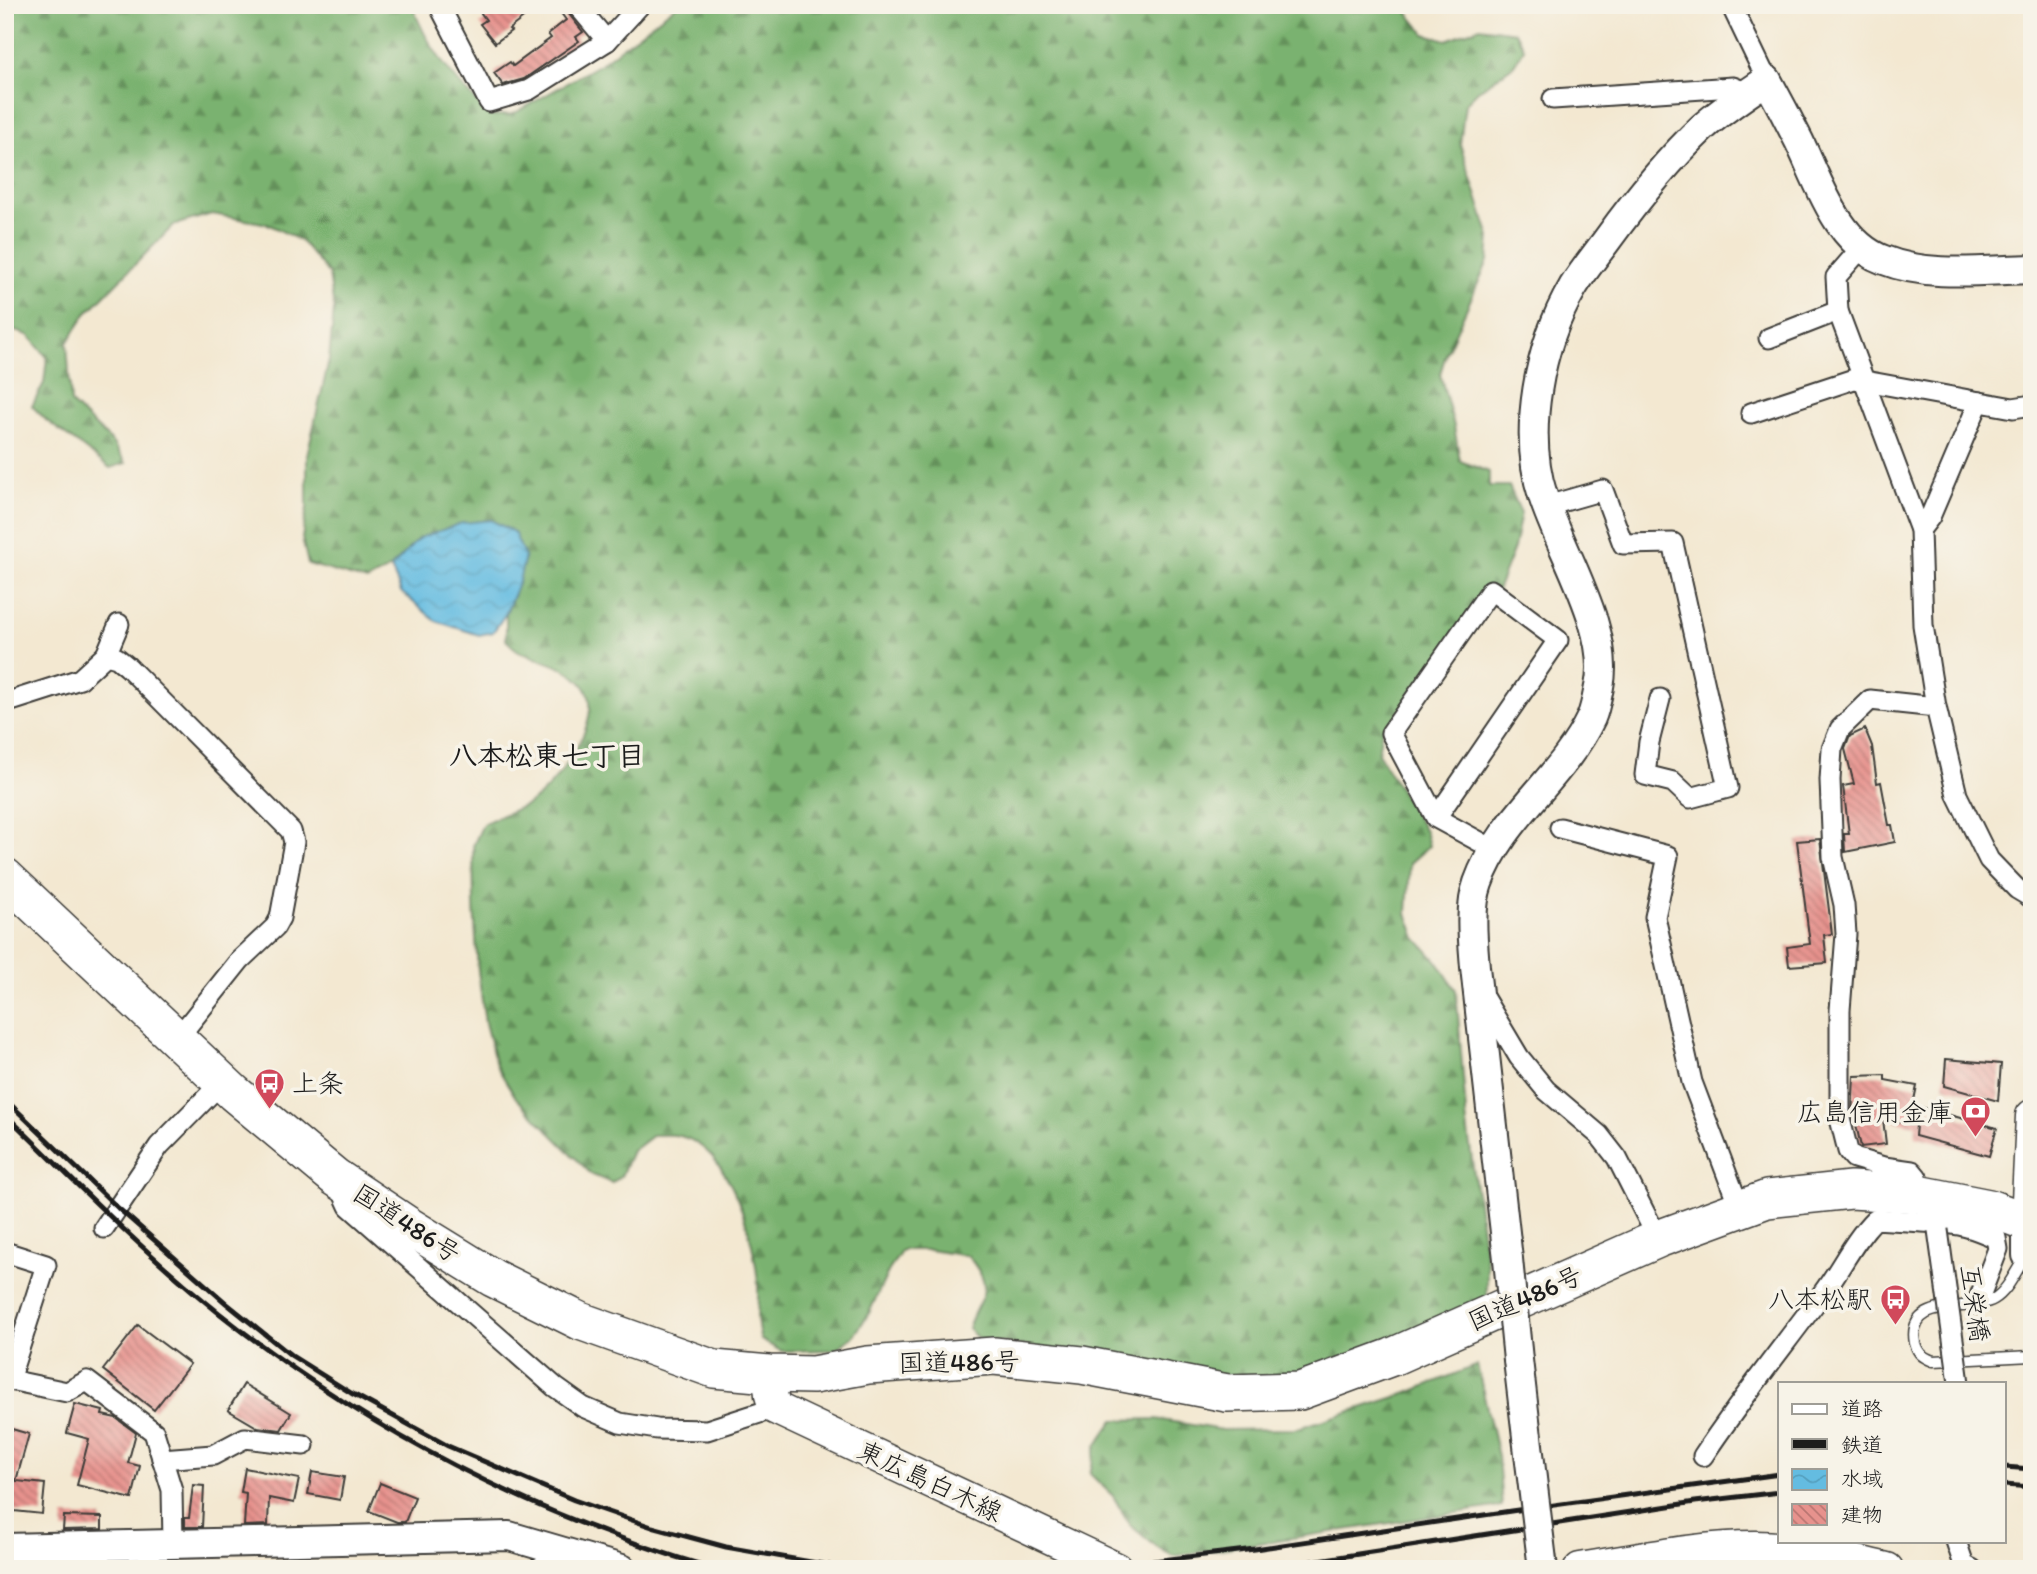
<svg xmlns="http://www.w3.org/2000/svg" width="2037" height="1574" viewBox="0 0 2037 1574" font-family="Itim,'Klee One',sans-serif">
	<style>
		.forest { fill: url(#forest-firs); stroke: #4b6746; stroke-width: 2 }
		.water { fill: url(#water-waves); stroke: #406c7e; stroke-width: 2 }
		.building { fill: url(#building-back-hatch) }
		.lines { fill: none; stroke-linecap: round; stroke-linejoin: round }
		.lane-casing { stroke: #3c3b37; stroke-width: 13 }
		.street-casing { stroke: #3c3b37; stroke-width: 23 }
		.secondary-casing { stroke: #3c3b37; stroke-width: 32 }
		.primary-casing { stroke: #3c3b37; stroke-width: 35 }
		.highway-casing { stroke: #3c3b37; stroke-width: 40 }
		.lane { stroke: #fff; stroke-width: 10 }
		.street { stroke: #fff; stroke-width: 19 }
		.secondary { stroke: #fff; stroke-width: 28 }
		.primary { stroke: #fff; stroke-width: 32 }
		.highway { stroke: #fff; stroke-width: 37 }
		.rail { stroke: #1c1c1c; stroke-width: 5 }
		.street-bridge-casing { stroke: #3c3b37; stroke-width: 23; stroke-linecap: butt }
		.secondary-bridge-casing { stroke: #3c3b37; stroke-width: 32; stroke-linecap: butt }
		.street-bridge { stroke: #fff; stroke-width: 19 }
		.secondary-bridge { stroke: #fff; stroke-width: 28 }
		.labels { text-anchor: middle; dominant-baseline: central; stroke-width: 7; stroke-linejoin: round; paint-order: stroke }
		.poi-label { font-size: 26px; fill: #1c1c1c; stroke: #f7f3e8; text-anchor: end }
		.street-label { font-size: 26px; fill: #1c1c1c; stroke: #f7f3e8 }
		.neighbourhood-label { font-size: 28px; font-weight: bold; fill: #1c1c1c; stroke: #f7f3e8 }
	</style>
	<defs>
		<pattern id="forest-firs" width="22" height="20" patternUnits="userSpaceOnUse" patternTransform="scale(1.75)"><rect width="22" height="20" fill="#7ab26f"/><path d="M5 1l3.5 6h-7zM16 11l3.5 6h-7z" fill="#63905a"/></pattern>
		<pattern id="water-waves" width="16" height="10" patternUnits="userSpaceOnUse" patternTransform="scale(1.75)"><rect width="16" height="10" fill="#64bce1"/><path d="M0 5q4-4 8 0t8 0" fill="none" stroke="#56a1c0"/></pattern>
		<pattern id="building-back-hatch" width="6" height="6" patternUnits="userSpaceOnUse" patternTransform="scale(1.75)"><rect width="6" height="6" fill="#e7928d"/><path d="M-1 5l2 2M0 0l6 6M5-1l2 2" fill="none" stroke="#ba7672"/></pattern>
	</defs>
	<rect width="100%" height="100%" fill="#f7f3e8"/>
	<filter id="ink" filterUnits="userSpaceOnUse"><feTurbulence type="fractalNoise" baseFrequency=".0143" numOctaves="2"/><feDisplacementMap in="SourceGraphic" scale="14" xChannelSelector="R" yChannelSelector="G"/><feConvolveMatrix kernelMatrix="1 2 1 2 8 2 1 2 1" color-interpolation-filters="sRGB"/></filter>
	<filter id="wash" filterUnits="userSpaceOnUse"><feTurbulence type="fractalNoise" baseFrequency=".00686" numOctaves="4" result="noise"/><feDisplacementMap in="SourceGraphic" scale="28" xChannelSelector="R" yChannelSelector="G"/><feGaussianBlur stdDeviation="1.57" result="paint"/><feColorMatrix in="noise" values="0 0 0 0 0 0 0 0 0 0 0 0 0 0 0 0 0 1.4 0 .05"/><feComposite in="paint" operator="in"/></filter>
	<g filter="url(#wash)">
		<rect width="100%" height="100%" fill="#f3e8d1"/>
		<g class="forest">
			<path d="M5,5h407c16,45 45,80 80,111l21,-2 87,-50 77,-59h728l2,7 18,22 22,6 33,-13 35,5 9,17 -10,16 -35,25 -14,14 -5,40 30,93 -2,24 -42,93 -6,20 14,52 6,35 29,11v14h20l12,27 -7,35 -18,45 -88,114 -26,23 -4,23 47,78 4,15 -19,17 -3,50 9,25 21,23 19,29 11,135 20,140v41l-212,78 -297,-45 -10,-11c12,-35 29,-37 0,-72l-39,-6h-27l-14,22 -19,41 -16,24 -19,13 -53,1 -20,-11c-7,-24 -2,-31 -3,-53 -2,-45 -27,-139 -78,-151 -8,-2 -18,-1 -27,-1l-21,16 -11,25 -9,7 -20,-8 -76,-77 -20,-33 -11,-42 -7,-52 -4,-65 -1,-60 10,-22c15,-8 31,-13 45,-20 28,-16 80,-88 56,-118 -16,-21 -39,-23 -61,-33 -7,-2 -12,-8 -17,-13v-27l13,-32 -100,-43 -28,30 -24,13 -59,-17 -6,-26 5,-30v-53l22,-95 5,-51 -5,-35 -28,-33 -33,-17 -56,-10 -38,11 -88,89 -19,29 4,60 40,38 15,22 -16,5 -63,-47 -15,-15 12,-23 3,-26 -19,-22 -23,-7z"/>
			<polygon points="1477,1365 1498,1456 1502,1506 1174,1556 1159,1549 1130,1525 1113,1496 1090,1474 1096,1446 1114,1420 1156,1419 1222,1430 1295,1429 1405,1394"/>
		</g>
		<polygon class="water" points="491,520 514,532 525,557 519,581 506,613 493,632 479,635 436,621 401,592 391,568 419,538 462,523"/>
		<g id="blocks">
			<g class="building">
				<polygon points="475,5 540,5 509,29 511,31 495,43 480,24 486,20"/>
				<polygon points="555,5 565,5 568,13 583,32 576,37 579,41 524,79 503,85 494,73 510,62 513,66 551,38 548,34 566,20"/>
				<polygon points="1865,729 1872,746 1877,783 1881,782 1889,825 1892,825 1895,842 1845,852 1844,834 1849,834 1843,786 1854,784 1845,749 1850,736"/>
				<polygon points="1820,839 1832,934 1824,935 1827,963 1789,966 1787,947 1810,944 1797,841"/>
				<polygon points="1946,1059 2001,1064 1998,1101 1944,1086"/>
				<polygon points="1885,1075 1885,1080 1917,1086 1913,1105 1997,1128 1989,1156 1915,1136 1916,1125 1883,1119 1886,1144 1861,1147 1855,1120 1852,1117 1854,1076"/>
				<polygon points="138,1325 190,1364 154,1410 103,1370"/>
				<polygon points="244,1384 291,1413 281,1430 257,1427 228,1410"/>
				<polygon points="75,1404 103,1411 102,1415 116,1418 136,1433 128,1463 140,1466 132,1499 77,1485 89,1439 67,1433"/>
				<polygon points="5,1427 29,1434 16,1481 45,1484 42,1514 5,1510"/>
				<polygon points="245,1468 299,1479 294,1503 269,1498 268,1525 244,1526 246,1493 241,1492"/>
				<polygon points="312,1472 344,1477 340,1500 308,1494"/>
				<polygon points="380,1483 415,1497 405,1522 397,1522 369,1511"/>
				<polygon points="193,1485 204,1486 202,1527 185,1527 185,1518 189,1518"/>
				<polygon points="64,1516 102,1517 102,1529 63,1530"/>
			</g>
		</g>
	</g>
	<g filter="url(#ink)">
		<use href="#blocks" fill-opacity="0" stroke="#3c3b37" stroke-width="2"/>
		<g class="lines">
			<defs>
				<g id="lane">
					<path d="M2027,1255c-11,14 -18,35 -33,44 -23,14 -88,-4 -79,44 3,11 8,14 18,18l99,-5"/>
					<polyline points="2027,1259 2032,1288"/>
				</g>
				<g id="street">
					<polyline points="439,5 489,102 529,90 607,41 640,5"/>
					<polyline points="577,5 607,41"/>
					<polyline points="1731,5 1767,80"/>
					<polyline points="1553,99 1733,87 1748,93"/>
					<polyline points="1862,247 1836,277 1838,311 1920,530 1923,625 1936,707 1957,795 1989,860 2017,889 2032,898"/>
					<polyline points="1769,338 1838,311"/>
					<polyline points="1751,413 1854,379 2013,408 2032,405"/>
					<polyline points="1547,506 1603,490 1623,544 1673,543 1728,788 1690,798 1673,782 1645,775 1649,742 1660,699"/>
					<polyline points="1920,530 1930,517 1979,402"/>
					<polyline points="106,655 119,624"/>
					<polyline points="5,703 80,679 106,655 117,658 128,667 291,831 294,842 280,918 275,927 240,960 177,1039"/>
					<polyline points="1436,818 1558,640 1491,590 1391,733 1436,818 1493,849"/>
					<polyline points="1560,828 1668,856 1655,917 1692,1082 1740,1209"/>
					<polyline points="1482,995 1519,1057 1546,1090 1599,1135 1617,1158 1658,1239"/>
					<polyline points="1918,1194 1917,1177 1912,1171 1884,1167 1854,1158 1848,1151 1840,1119 1840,1010 1846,934 1844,905 1833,857 1830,780 1832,749 1840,729 1870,700 1936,707"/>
					<polyline points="344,1195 349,1206 555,1387 583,1407 620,1423 657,1429 707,1430 775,1408"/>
					<polyline points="104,1228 159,1146 223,1081"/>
					<path d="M1938,1230v-7c21,0 38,6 58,15l2,11 -21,55"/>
					<polyline points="5,1252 46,1265 9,1380"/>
					<polyline points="5,1379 67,1392 87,1381 154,1432 172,1490 173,1543"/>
					<path d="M1703,1456c37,-56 79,-108 119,-162 19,-25 31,-53 53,-75l63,4"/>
					<polyline points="162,1459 213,1455 245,1438 304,1445"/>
					<polyline points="1956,1541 1964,1565 1972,1569"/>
					<polyline points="538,1569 563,1553"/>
				</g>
				<g id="secondary">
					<polyline points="2027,1255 2027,1222"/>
					<path d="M1508,1259l-33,-292c-2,-26 -6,-59 3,-84 23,-65 84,-104 113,-165 4,-9 6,-21 8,-31 13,-57 -39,-136 -56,-191 -21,-64 -4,-151 30,-209 10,-16 23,-32 34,-47 29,-40 60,-79 96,-113 19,-17 42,-32 64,-47 11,20 22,41 32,61 20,41 38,102 85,119 45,18 100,10 148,9"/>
					<polyline points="1518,1360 1527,1437"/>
					<polyline points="5,1548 509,1536 622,1569"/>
				</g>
				<g id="primary">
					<polyline points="2027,1222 2032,1116"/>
					<polyline points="769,1374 771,1395 775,1408 1117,1569"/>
					<path d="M1580,1569c58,-9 117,-22 175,-22 44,0 89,12 132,22"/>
				</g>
				<polyline id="highway" points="5,877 234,1093 335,1177 407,1225 493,1278 580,1321 714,1369 769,1374 813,1375 868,1365 994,1356 1082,1365 1227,1393 1300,1391 1392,1357 1658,1239 1767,1199 1851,1190 1918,1194 1989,1208 2032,1224"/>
			</defs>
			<use href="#lane" class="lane-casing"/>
			<use href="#street" class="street-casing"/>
			<use href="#secondary" class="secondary-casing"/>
			<use href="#primary" class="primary-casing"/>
			<use href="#highway" class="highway-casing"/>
			<use href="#lane" class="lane"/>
			<use href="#street" class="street"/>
			<use href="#secondary" class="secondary"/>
			<use href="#primary" class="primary"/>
			<use href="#highway" class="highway"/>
			<g class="rail">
				<polyline points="5,1099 118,1208 226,1303 292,1356 351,1393 448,1446 574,1500 652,1527 726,1547 851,1569"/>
				<path d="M5,1114c70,68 138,138 214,199 150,119 312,202 496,256"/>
				<polyline points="2004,1467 2032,1469"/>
				<polyline points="2004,1485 2032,1487"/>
				<polyline points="1086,1569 1255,1549 1511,1511 1780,1474"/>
				<polyline points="1261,1569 1695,1502 1780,1492"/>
			</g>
			<defs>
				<polyline id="street-bridge" points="1938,1230 1959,1383"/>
				<g id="secondary-bridge">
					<polyline points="1508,1259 1518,1360"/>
					<polyline points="1527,1437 1543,1569"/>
				</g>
			</defs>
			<use href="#street-bridge" class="street-bridge-casing"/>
			<use href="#secondary-bridge" class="secondary-bridge-casing"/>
			<use href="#street-bridge" class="street-bridge"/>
			<use href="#secondary-bridge" class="secondary-bridge"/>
		</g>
	</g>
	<defs>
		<symbol id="bus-pin" viewBox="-11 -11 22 30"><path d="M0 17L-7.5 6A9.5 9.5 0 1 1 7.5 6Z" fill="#d1495b" stroke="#f7f3e8"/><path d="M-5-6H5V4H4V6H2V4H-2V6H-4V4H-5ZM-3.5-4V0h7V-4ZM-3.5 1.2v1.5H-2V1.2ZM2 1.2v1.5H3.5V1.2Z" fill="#fff"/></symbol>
		<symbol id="bank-pin" viewBox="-11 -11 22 30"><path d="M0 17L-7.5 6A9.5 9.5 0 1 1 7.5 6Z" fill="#d1495b" stroke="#f7f3e8"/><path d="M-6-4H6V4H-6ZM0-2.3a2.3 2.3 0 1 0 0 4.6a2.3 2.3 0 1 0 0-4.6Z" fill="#fff"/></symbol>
	</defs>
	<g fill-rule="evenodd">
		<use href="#bus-pin" x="252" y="1066" width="35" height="47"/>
		<use href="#bank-pin" x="1958" y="1094" width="35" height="47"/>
		<use href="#bus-pin" x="1878" y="1282" width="35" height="47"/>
	</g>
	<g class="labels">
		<g class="poi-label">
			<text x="292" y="1083" text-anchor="start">上条</text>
			<text x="1953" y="1112">広島信用金庫</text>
			<text x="1872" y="1299">八本松駅</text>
		</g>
		<g class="street-label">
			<text transform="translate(407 1223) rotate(33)">国道486号</text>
			<text transform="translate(1525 1298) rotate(-24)">国道486号</text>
			<text transform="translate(1975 1303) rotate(82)">互栄橋</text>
			<text transform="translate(959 1362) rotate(-1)">国道486号</text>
			<text transform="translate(930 1481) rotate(25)">東広島白木線</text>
		</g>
		<g class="neighbourhood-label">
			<text x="547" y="755">八本松東七丁目</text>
		</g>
	</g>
	<rect width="2037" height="1574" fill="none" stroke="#f7f3e8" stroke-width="28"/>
	<rect x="1778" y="1382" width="228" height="161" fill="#f7f3e8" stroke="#9f9d96" stroke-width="2"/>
	<rect x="1792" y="1404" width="35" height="10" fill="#ffffff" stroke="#9f9d96" stroke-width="2"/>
	<text x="1841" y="1416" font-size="21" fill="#1c1c1c">道路</text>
	<rect x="1792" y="1439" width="35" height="10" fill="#1c1c1c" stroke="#9f9d96" stroke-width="2"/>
	<text x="1841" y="1452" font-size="21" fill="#1c1c1c">鉄道</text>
	<rect x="1792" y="1469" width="35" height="21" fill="url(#water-waves)" stroke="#9f9d96" stroke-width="2"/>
	<text x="1841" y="1486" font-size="21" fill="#1c1c1c">水域</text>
	<rect x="1792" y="1504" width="35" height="21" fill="url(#building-back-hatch)" stroke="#9f9d96" stroke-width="2"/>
	<text x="1841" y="1522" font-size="21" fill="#1c1c1c">建物</text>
</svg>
